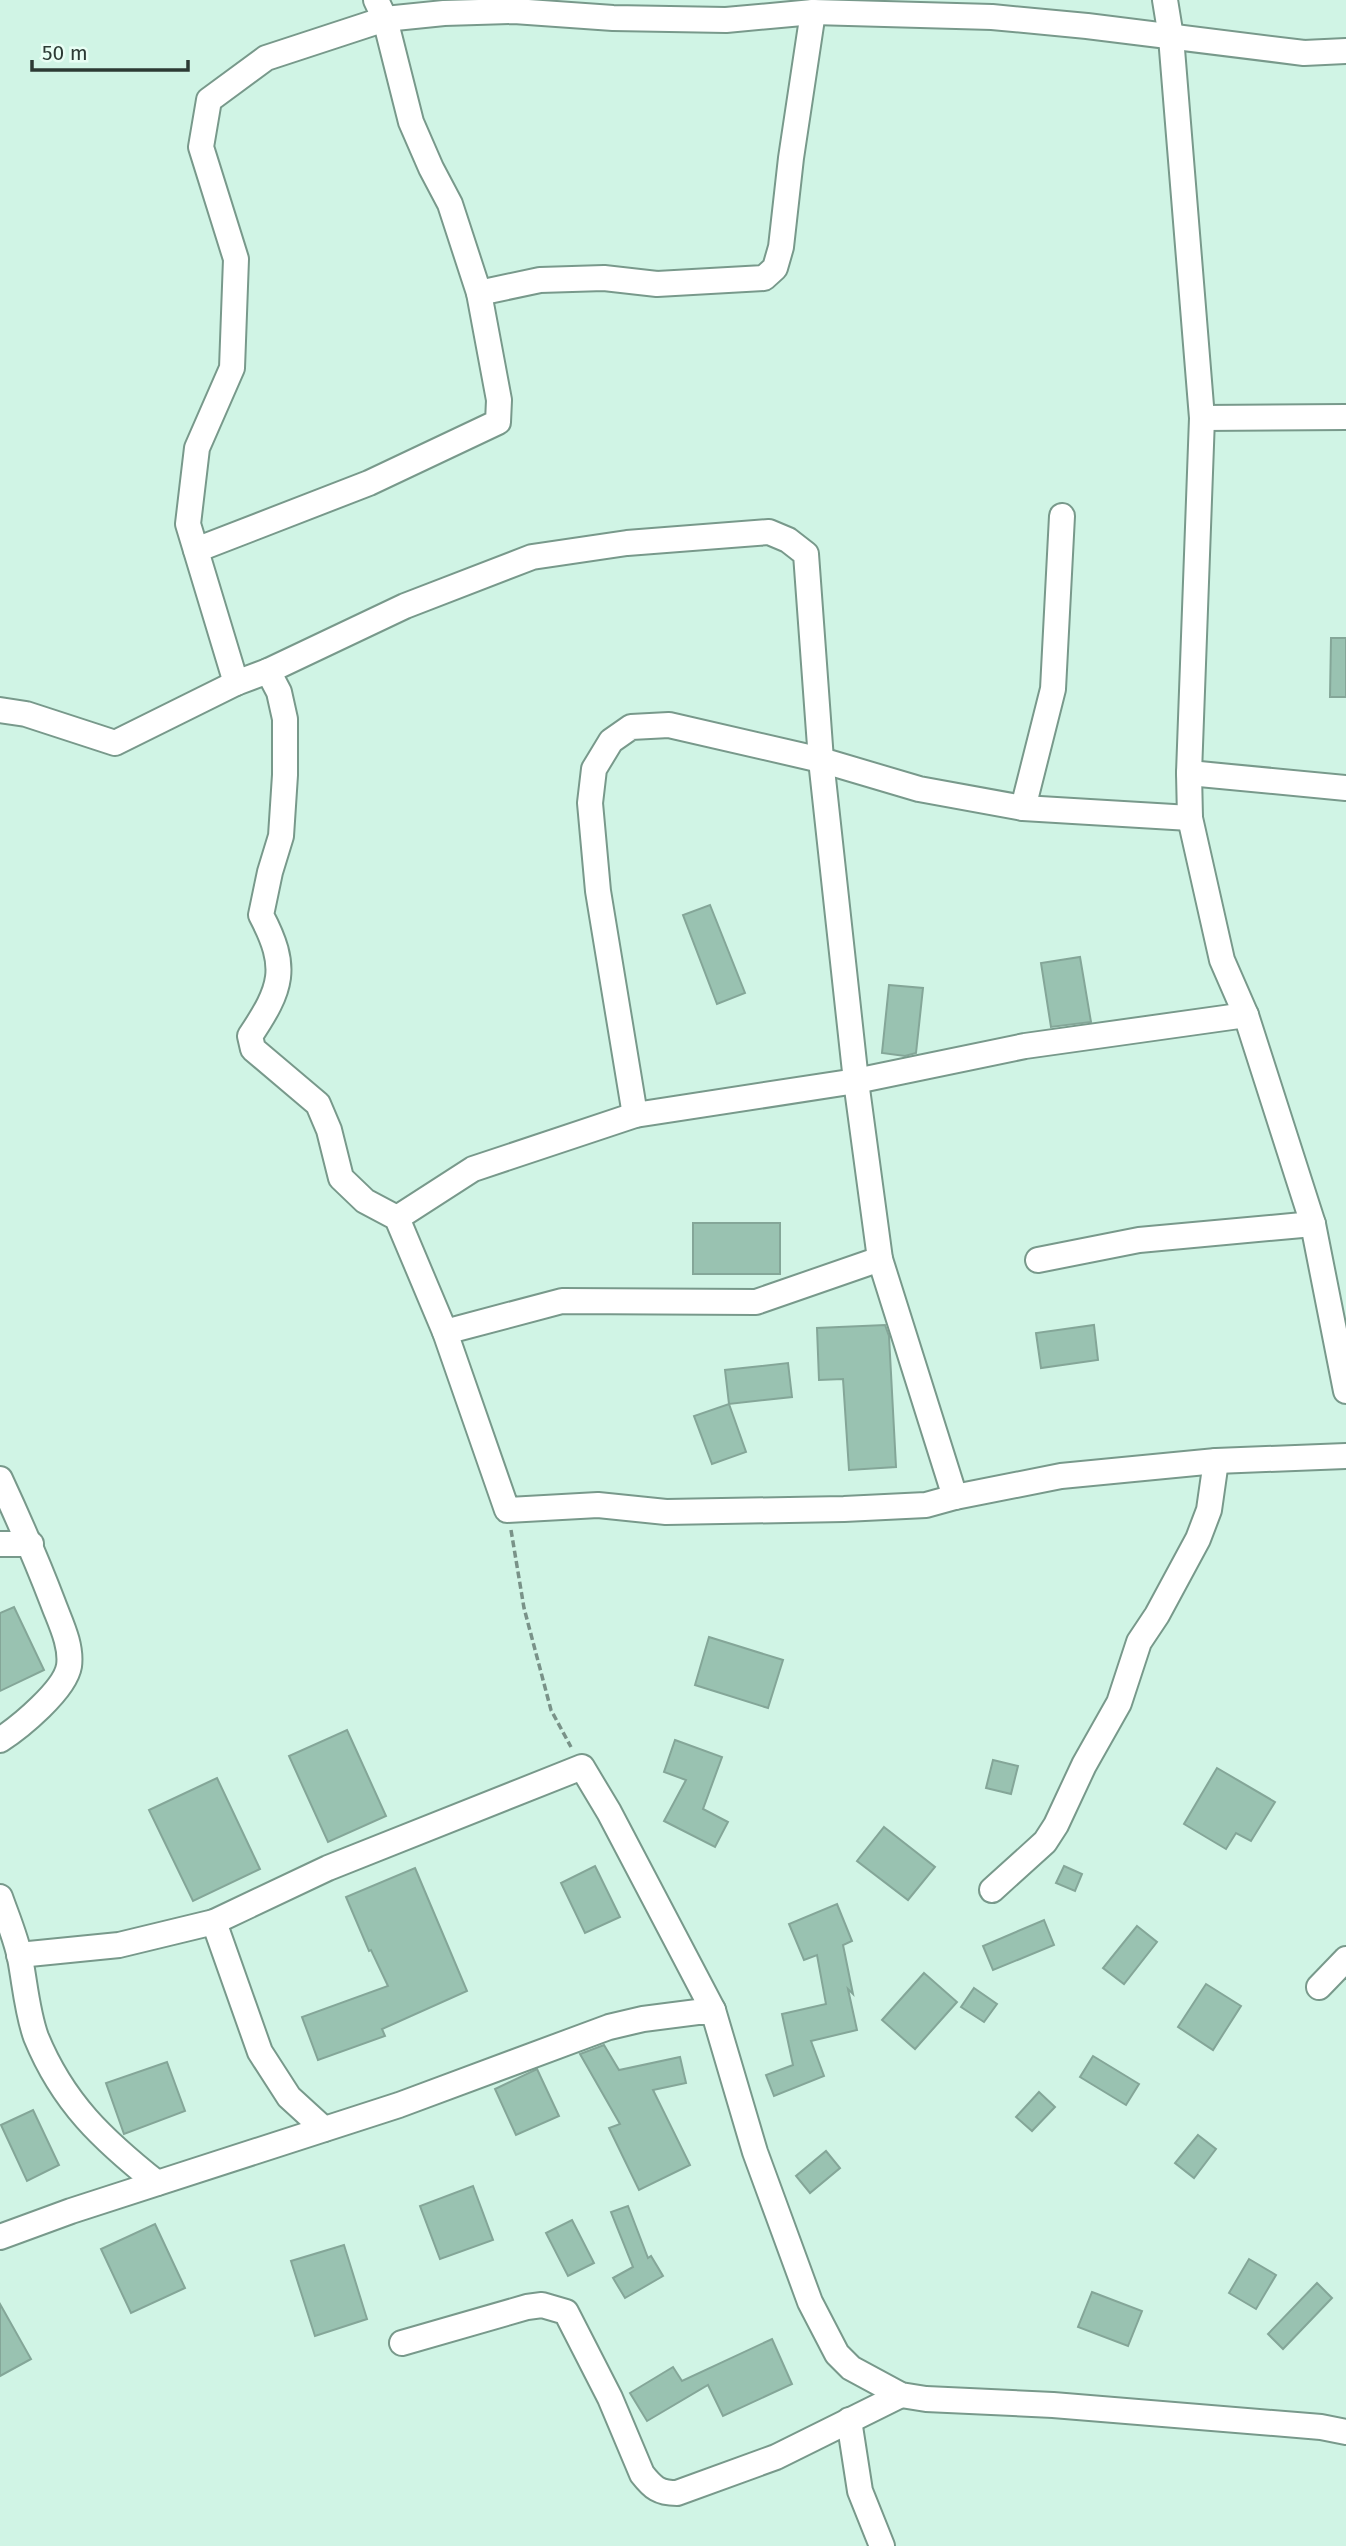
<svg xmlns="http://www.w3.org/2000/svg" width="1346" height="2546" viewBox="0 0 1346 2546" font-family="'Fira Sans',sans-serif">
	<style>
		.building { fill: #99c2b1; stroke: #84a698; stroke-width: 2 }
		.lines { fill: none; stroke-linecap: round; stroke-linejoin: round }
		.street-casing { stroke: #78998b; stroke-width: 28 }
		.path { stroke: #799288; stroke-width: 3.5; stroke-dasharray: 7 3.5; stroke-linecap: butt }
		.street { stroke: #fff; stroke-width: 24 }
	</style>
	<rect width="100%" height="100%" fill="#d0f4e5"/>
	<g class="building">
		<polygon points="1331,638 1346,638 1346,697 1330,697"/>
		<polygon points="710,905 745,993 717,1004 683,915"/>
		<polygon points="1080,957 1091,1022 1051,1027 1041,963"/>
		<polygon points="889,985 923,988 916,1053 905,1056 882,1053"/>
		<rect x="693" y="1223" width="87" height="51"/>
		<polygon points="885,1325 889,1336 896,1467 849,1470 843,1379 819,1380 817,1328"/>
		<polygon points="1094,1325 1098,1360 1041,1368 1036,1333"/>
		<polygon points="788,1363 792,1397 729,1404 725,1370"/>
		<polygon points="729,1404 746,1452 712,1464 694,1416"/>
		<polygon points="14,1607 44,1670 0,1691 0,1613"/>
		<polygon points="709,1637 783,1660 768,1708 695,1685"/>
		<polygon points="347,1730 386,1816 328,1842 289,1756"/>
		<polygon points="675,1740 722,1757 703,1809 728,1822 715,1847 664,1821 686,1780 664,1772"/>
		<polygon points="993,1760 1018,1766 1011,1794 986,1788"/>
		<polygon points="1217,1768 1275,1802 1251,1841 1236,1833 1226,1849 1184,1824"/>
		<polygon points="217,1778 260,1869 193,1901 149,1810"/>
		<polygon points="884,1827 935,1867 908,1900 857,1861"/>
		<polygon points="595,1866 620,1917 585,1933 561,1883"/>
		<polygon points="1064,1866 1082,1874 1075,1891 1056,1883"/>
		<polygon points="415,1868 467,1991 382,2029 385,2036 318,2060 302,2017 388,1986 371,1950 369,1951 346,1897"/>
		<polygon points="837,1904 852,1941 843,1945 853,1994 848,1989 857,2030 811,2041 824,2076 774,2096 766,2075 793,2065 782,2014 826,2004 817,1955 804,1960 789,1924"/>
		<polygon points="1044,1920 1054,1945 993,1970 983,1946"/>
		<polygon points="1137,1926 1157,1942 1124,1984 1103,1968"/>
		<polygon points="924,1973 957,2002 915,2049 882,2020"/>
		<polygon points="1206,1984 1241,2006 1213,2050 1178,2027"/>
		<polygon points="974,1988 997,2004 984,2022 961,2007"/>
		<polygon points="604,2045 619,2070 680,2057 686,2083 653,2090 690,2165 639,2190 609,2128 620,2124 580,2054"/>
		<polygon points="1093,2056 1139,2084 1126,2105 1080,2077"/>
		<polygon points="167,2062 185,2111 124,2134 106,2083"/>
		<polygon points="537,2069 559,2116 516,2135 495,2089"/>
		<polygon points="1039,2092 1055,2107 1032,2131 1016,2117"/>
		<polygon points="33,2110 59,2165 27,2181 1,2125"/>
		<polygon points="1198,2135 1216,2149 1194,2178 1175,2163"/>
		<polygon points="826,2151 840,2168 810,2193 796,2176"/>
		<polygon points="473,2186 493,2240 440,2259 420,2206"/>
		<polygon points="628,2206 648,2258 651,2256 663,2276 625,2298 613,2278 633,2267 611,2212"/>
		<polygon points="572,2220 594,2263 568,2276 546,2233"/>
		<polygon points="155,2224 185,2288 131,2313 101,2249"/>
		<polygon points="344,2245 367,2319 315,2336 291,2261"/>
		<polygon points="1249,2259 1276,2275 1256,2309 1229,2293"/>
		<polygon points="1317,2283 1332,2298 1283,2349 1268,2334"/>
		<polygon points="1092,2292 1142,2311 1128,2346 1078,2327"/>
		<polygon points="0,2304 31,2359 0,2376"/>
		<polygon points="772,2339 792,2384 723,2416 708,2385 647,2421 630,2393 673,2367 682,2381"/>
	</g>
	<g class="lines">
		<defs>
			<g id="street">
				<polyline points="1165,0 1171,37 1202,418 1189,773 1190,818 1222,960 1246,1015 1313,1224 1346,1391"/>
				<polyline points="479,293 540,280 604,278 657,284 764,278 775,268 781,247 791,158 813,12"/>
				<polyline points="1202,418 1346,417"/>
				<polyline points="196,550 369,483 498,422 499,400 479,293 450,204 431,168 411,122 385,19 376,0"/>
				<path d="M268,671l11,21 6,27v56l-4,61 -11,36 -9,43c28,53 21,73 -11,121l3,13 65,55 11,26 12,48 24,23 32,17 48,114 62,178 91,-5 68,7 178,-3 82,-4 29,-8 106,-21 155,-15 130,-5"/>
				<polyline points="236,683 188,524 197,448 232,368 236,259 201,147 209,100 266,58 385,19 444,13 514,11 613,18 726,20 813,12 992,17 1087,26 1304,53 1346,51"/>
				<polyline points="0,710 26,714 115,743 236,683 268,671 405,606 532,557 627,543 769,532 788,540 806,554 821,760 856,1081 880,1259 955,1497"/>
				<polyline points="1189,773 1346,788"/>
				<polyline points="1023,808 1053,689 1062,516"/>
				<polyline points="635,1115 598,891 590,803 594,769 611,741 631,727 669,725 821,760 919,789 1023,808 1190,818"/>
				<polyline points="397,1218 473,1169 635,1115 856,1081 1025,1046 1246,1015"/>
				<polyline points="1038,1260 1139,1240 1313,1224"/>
				<polyline points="445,1332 562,1301 756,1302 880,1259"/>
				<path d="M0,1479c19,41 37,82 53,124 7,19 19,42 16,63 -4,24 -49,61 -69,74"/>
				<polyline points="0,1544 31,1544"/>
				<polyline points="992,1890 1045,1842 1056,1825 1084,1765 1119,1703 1139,1642 1157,1615 1198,1539 1209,1510 1216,1461"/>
				<path d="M0,1897c7,20 16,41 20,61 5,26 7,54 16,79 27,66 67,103 121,146"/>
				<polyline points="214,1922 260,2052 289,2097 324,2129"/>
				<polyline points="19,1955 119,1945 214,1922 328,1868 582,1767 609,1812 713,2010"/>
				<polyline points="1319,1987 1346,1959"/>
				<polyline points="0,2237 71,2211 399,2105 609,2027 643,2019 713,2010 755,2152 810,2302 837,2354 851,2368 901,2395 926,2399 1053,2405 1321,2427 1346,2432"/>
				<path d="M402,2343l125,-36 15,-2 24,7 44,86 32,76c11,14 17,19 35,19l99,-36 125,-62"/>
				<polyline points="849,2420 860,2491 882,2546"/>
			</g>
		</defs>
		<use href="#street" class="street-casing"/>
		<polyline class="path" points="511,1530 524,1608 551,1710 571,1747"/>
		<use href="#street" class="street"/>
	</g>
	<path d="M32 60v10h156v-10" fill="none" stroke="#2c3a34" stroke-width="3.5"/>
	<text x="42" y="60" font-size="21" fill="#2c3a34" stroke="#e8fef4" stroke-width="5" paint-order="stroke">50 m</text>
</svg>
